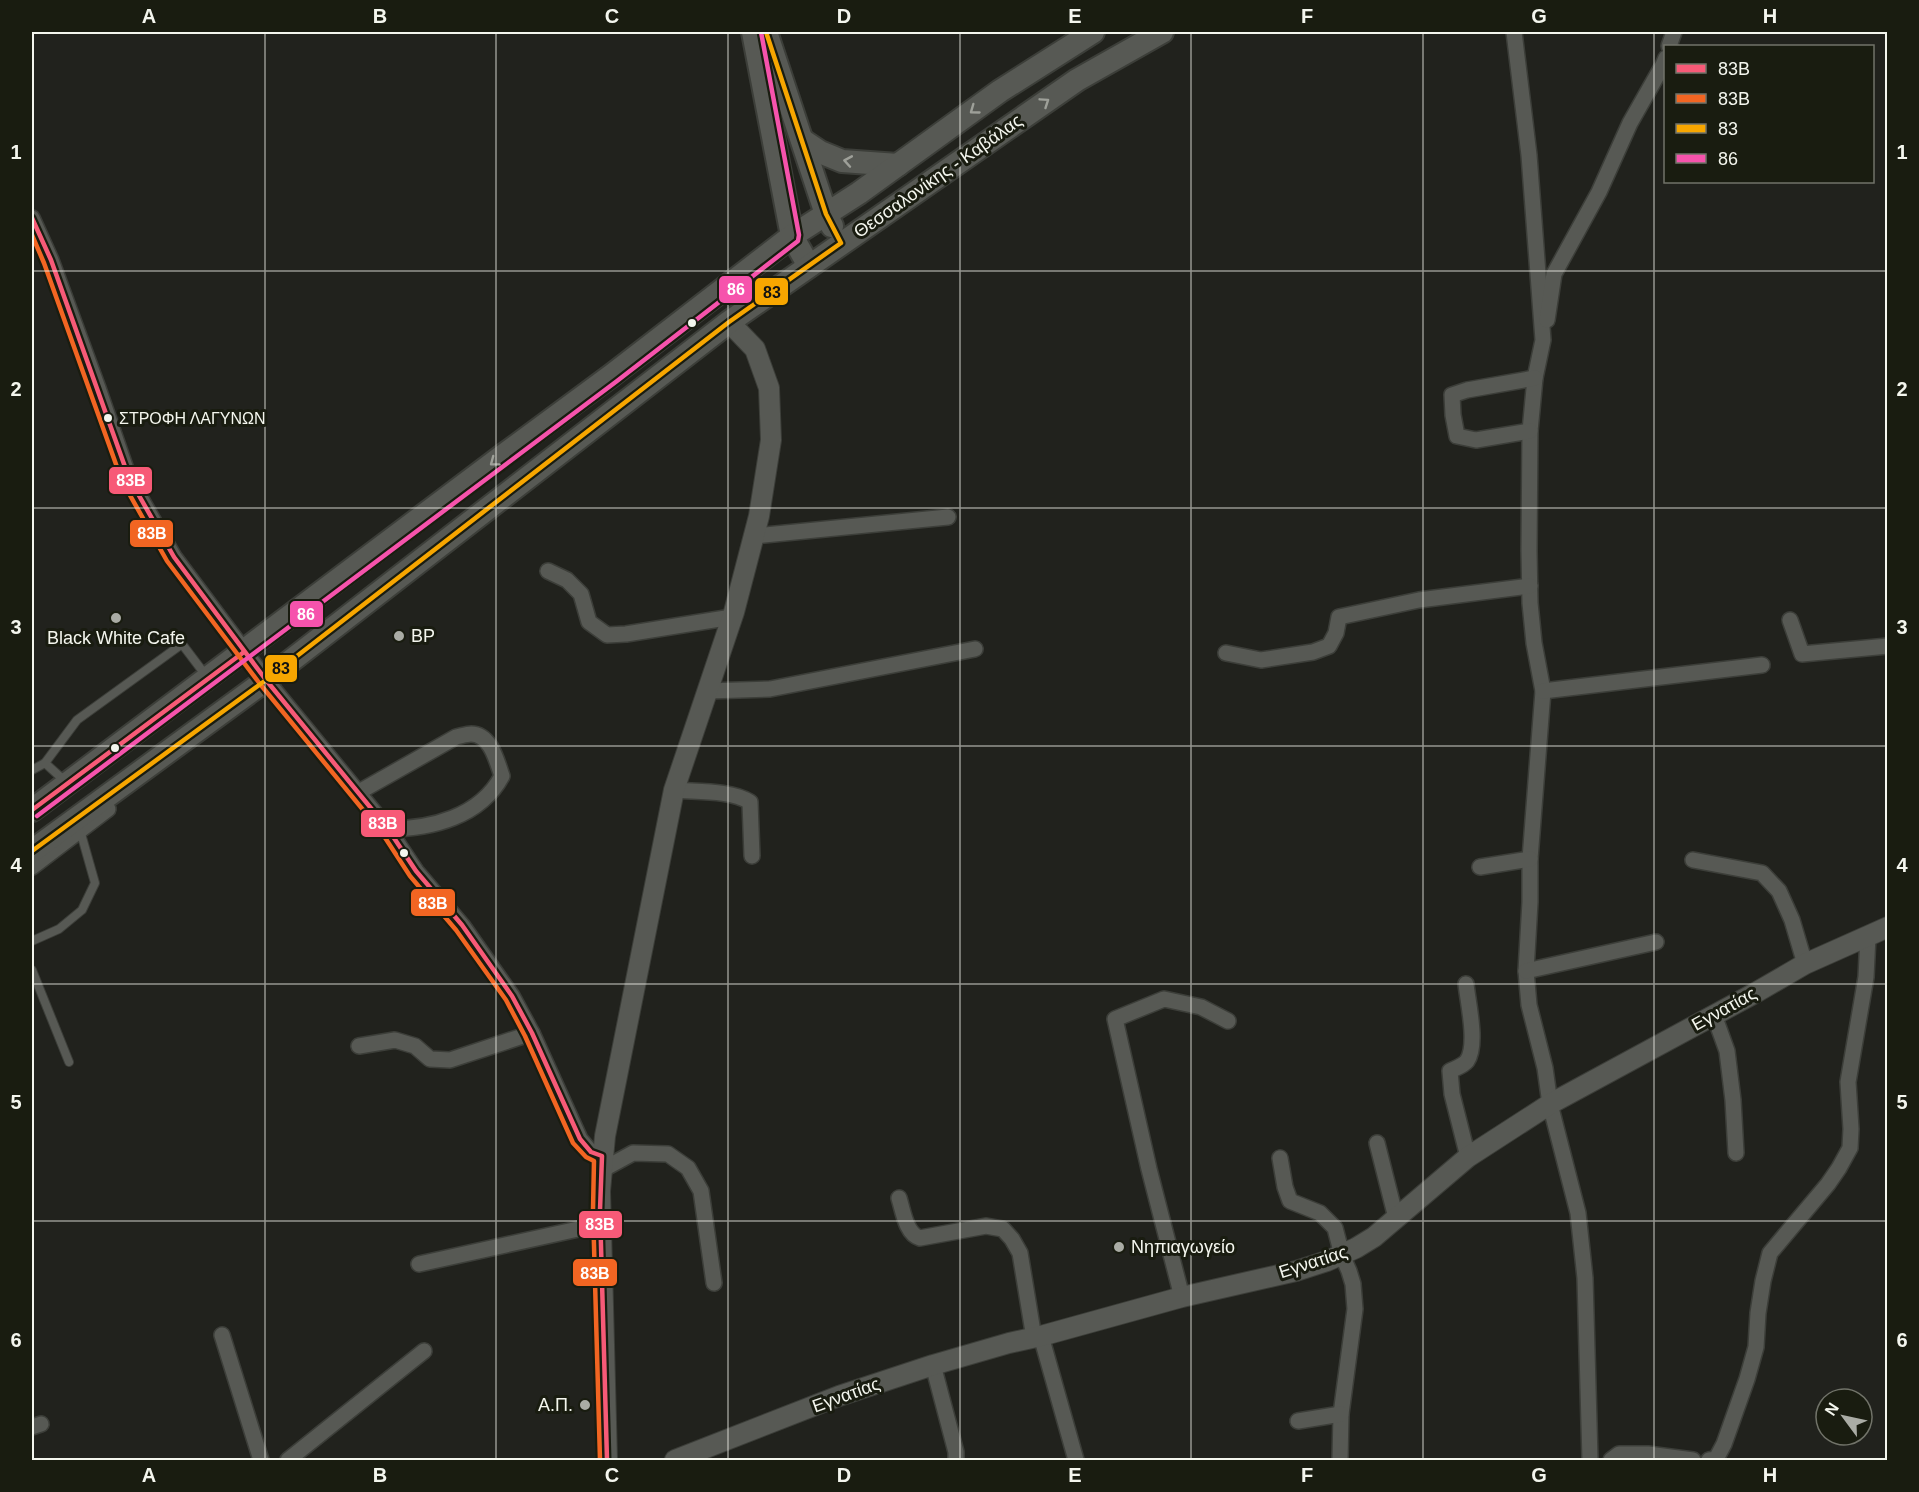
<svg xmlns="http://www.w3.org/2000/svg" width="1919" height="1492" viewBox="0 0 1919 1492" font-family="Arial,sans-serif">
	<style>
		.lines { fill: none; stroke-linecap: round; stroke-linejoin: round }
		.service-casing { stroke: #3c3e39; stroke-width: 10 }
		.minor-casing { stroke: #3c3e39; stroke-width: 18 }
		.tertiary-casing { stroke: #3c3e39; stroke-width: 22 }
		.secondary-casing { stroke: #3c3e39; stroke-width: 26 }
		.service { stroke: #575954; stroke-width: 8 }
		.minor { stroke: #575954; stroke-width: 15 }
		.tertiary { stroke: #575954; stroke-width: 20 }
		.secondary { stroke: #575954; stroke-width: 22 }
		.bus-1-casing { stroke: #191c10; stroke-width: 9 }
		.bus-2-casing { stroke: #191c10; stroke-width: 9 }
		.bus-3-casing { stroke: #191c10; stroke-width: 9 }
		.bus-4-casing { stroke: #191c10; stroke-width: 9 }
		.bus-1 { stroke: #f75a77; stroke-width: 4.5 }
		.bus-2 { stroke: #f26522; stroke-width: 4.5 }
		.bus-3 { stroke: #f7a600; stroke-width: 4.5 }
		.bus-4 { stroke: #f653ac; stroke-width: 4.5 }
		.oneway { stroke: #9ea099 }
		.grid { fill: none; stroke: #f4f6ee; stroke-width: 1.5; stroke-opacity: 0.55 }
		.bus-dot { fill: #f4f6ee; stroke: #191c10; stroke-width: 2 }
		.poi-dot { fill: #aaaca5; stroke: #191c10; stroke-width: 2 }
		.labels { text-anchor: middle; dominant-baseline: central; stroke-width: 6; stroke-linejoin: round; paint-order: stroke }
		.bus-label { font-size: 16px; fill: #f4f6ee; stroke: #191c10; text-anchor: start }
		.street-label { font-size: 18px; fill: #f4f6ee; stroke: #191c10 }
		.poi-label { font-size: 18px; fill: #f4f6ee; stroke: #191c10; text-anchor: start }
		.line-badge { stroke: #191c10; stroke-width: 2 }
		.badge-label { font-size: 16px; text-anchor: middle; font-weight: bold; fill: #fff }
		.pale-badge-label { font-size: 16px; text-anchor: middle; font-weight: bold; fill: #111 }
		.neatline { fill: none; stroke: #f4f6ee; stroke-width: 2 }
		.grid-label { font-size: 20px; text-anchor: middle; font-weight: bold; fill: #f4f6ee }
	</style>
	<rect width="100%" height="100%" fill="#21221d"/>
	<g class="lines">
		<defs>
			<g id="service">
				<polyline points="32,770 45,763"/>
				<polyline points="66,782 45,763 77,720 182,644 207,677"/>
				<polyline points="32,941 59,929 82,910 95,883 80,830"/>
				<polyline points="32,970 69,1062"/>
			</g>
			<g id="minor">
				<polyline points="1514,32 1529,155 1543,340 1535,378 1530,431 1529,551 1530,603 1534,643 1543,691 1530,859 1530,902 1526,971 1529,1005 1545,1068 1550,1104 1578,1213 1585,1278 1590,1460"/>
				<polyline points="1669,46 1674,32"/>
				<polyline points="32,218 51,260 98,388 129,478 174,557 266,680 388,829 416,871 462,925 512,996 532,1033 580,1139 591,1152 602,1156"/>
				<polyline points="1547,320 1554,274 1599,192 1630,123 1663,65 1666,58"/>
				<polyline points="1530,431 1476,440 1457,436 1453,415 1452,395 1467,390 1535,378"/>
				<polyline points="754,536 948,517"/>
				<polyline points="548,571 567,580 581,594 589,622 607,635 626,634 732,617"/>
				<polyline points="1790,620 1802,654 1888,646"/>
				<polyline points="1226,653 1261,660 1313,652 1329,646 1336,633 1339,617 1419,600 1530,586"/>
				<polyline points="707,691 770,689 975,649"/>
				<polyline points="1543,691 1762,665"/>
				<path d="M674,790c23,2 57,0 76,12l2,54"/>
				<path d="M359,792l97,-55c5,-1 11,-3 15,-3 20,0 26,28 31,42 -22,41 -71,53 -114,53"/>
				<polyline points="1693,860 1762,873 1779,891 1792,920 1805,964"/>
				<polyline points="32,867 108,809"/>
				<polyline points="1480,867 1530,859"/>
				<polyline points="1526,971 1656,942"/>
				<path d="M1466,984c2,19 12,61 1,77 -4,5 -11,7 -17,10l2,23 16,63"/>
				<polyline points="1714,1015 1727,1051 1733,1100 1736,1153"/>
				<polyline points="359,1046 395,1040 415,1046 430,1059 450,1060 532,1033"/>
				<polyline points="1377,1143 1396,1218"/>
				<polyline points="1280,1158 1285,1187 1290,1201 1320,1213 1335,1228 1342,1255 1349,1271 1353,1284 1355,1309 1341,1414 1340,1460"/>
				<polyline points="600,1171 633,1153 668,1154 688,1168 701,1191 714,1283"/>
				<path d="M899,1198c4,13 7,36 21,40l66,-12 17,3 9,10 8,14 14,85"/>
				<polyline points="419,1264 601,1224"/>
				<polyline points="1182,1297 1149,1169 1115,1019 1164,999 1201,1007 1228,1021"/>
				<polyline points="222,1335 261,1460"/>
				<polyline points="1041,1336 1076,1460"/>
				<polyline points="933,1365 956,1452 956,1460"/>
				<polyline points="1298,1421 1341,1414"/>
				<polyline points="32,1427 41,1424"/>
				<polyline points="288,1460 424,1351"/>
				<polyline points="1611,1460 1619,1454 1648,1454 1693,1460"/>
				<polyline points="1709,1460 1716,1459 1724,1444 1747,1379 1756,1347 1758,1313 1763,1281 1770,1253 1828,1184 1839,1168 1850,1148 1851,1129 1848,1082 1866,977 1868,936"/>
			</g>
			<g id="tertiary">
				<polyline points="607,1460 600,1191 605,1136 674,790 734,612 759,516 771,440 769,388 755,349 729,322"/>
				<polyline points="675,1460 839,1396 933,1365 1009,1343 1041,1336 1182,1297 1296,1271 1327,1261 1356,1248 1374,1237 1468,1157 1550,1104 1755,993 1805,964 1888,927"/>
			</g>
			<g id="secondary">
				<polyline points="753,32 792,236 809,266"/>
				<polyline points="766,32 826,214 832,226"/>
				<polyline points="802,140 820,152 842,161 898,165"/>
				<polyline points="32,810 501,457 612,375 792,236 859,193 1000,91 1093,32"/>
				<polyline points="32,851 266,680 729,322 1077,80 1162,32"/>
			</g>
		</defs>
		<use href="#service" class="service-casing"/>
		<use href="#minor" class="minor-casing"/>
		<use href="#tertiary" class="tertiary-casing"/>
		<use href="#secondary" class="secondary-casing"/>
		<use href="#service" class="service"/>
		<use href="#minor" class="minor"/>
		<use href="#tertiary" class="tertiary"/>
		<use href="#secondary" class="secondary"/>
		<defs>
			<g id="bus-1">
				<polyline points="32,218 51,260 129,478 174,557 266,680 388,829 416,871 462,925 512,996 532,1033 580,1139 591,1152 602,1156 600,1210 607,1460"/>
				<polyline points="32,810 244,652"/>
			</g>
			<polyline id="bus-2" points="32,235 44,263 122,481 167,561 260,684 382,833 410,876 456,930 506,1000 525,1036 573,1143 586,1157 594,1161 593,1210 600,1460"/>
			<polyline id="bus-3" points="32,851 266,680 729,322 841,243 826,214 766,32"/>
			<polyline id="bus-4" points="37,816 617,381 798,241 799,235 761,32"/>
		</defs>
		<use href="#bus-1" class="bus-1-casing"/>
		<use href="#bus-2" class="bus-2-casing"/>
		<use href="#bus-3" class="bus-3-casing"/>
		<use href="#bus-4" class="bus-4-casing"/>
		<use href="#bus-1" class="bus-1"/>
		<use href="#bus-2" class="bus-2"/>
		<use href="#bus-3" class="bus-3"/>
		<use href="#bus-4" class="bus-4"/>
	</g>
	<defs><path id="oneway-chevron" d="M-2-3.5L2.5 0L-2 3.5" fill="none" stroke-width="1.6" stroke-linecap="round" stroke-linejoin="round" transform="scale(1.5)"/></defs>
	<g class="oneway">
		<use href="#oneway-chevron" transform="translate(1045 102) rotate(-34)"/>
		<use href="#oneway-chevron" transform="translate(974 110) rotate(144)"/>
		<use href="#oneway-chevron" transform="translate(848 161) rotate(-170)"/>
		<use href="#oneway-chevron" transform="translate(494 462) rotate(143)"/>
	</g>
	<path class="grid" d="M265,32v1428M496,32v1428M728,32v1428M960,32v1428M1191,32v1428M1423,32v1428M1654,32v1428M32,271h1856M32,508h1856M32,746h1856M32,984h1856M32,1221h1856"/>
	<g class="bus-dot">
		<circle cx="692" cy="323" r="5"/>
		<circle cx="108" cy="418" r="5"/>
		<circle cx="115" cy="748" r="5"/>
		<circle cx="404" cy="853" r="5"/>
	</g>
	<g class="poi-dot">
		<circle cx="116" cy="618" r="6"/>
		<circle cx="399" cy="636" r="6"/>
		<circle cx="1119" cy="1247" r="6"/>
		<circle cx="585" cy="1405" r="6"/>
	</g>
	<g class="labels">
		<g class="bus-label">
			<text x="119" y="418">ΣΤΡΟΦΗ ΛΑΓΥΝΩΝ</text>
		</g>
		<g class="street-label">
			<text transform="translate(938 176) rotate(-35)">Θεσσαλονίκης - Καβάλας</text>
			<text transform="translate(1724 1009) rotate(-29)">Εγνατίας</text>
			<text transform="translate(1313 1262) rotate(-18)">Εγνατίας</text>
			<text transform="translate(846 1395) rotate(-20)">Εγνατίας</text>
		</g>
		<g class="poi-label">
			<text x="411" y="636">BP</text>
			<text x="116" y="638" text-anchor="middle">Black White Cafe</text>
			<text x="1131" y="1247">Νηπιαγωγείο</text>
			<text x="573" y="1405" text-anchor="end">Α.Π.</text>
		</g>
	</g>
	<g class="line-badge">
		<rect x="718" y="275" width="35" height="29" rx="6" fill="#f653ac"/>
		<rect x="754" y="277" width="35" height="29" rx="6" fill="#f7a600"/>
		<rect x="108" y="466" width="45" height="29" rx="6" fill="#f75a77"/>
		<rect x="129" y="519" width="45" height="29" rx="6" fill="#f26522"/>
		<rect x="289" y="600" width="35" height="28" rx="6" fill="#f653ac"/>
		<rect x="264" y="654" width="34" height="29" rx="6" fill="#f7a600"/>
		<rect x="360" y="809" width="46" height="29" rx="6" fill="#f75a77"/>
		<rect x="410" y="888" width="46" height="29" rx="6" fill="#f26522"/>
		<rect x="578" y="1210" width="45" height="29" rx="6" fill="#f75a77"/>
		<rect x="572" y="1258" width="46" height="29" rx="6" fill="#f26522"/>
	</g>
	<g class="badge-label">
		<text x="736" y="295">86</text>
		<text x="131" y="486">83B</text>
		<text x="152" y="539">83Β</text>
		<text x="306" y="620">86</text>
		<text x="383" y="829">83B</text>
		<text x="433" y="909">83Β</text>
		<text x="600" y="1230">83B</text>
		<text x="595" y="1279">83Β</text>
	</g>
	<g class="pale-badge-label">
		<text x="772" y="298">83</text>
		<text x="281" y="674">83</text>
	</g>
	<rect width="1919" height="1492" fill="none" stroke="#191c10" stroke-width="66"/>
	<rect x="1664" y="45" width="210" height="138" fill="#191c10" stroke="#717369" stroke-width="1.5"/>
	<rect x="1676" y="64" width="30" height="9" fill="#f75a77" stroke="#717369" stroke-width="1.5"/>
	<text x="1718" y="75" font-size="18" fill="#f4f6ee">83B</text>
	<rect x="1676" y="94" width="30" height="9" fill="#f26522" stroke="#717369" stroke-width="1.5"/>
	<text x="1718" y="105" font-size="18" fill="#f4f6ee">83Β</text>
	<rect x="1676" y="124" width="30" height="9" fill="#f7a600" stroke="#717369" stroke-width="1.5"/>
	<text x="1718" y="135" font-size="18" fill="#f4f6ee">83</text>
	<rect x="1676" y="154" width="30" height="9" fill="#f653ac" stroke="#717369" stroke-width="1.5"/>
	<text x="1718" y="165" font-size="18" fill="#f4f6ee">86</text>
	<g transform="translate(1844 1417) rotate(303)"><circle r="28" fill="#191c10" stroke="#717369" stroke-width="1.5"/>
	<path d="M0-4.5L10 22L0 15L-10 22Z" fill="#aaaca5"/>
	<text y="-9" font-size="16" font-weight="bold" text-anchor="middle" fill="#f4f6ee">N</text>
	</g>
	<rect x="33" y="33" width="1853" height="1426" class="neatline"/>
	<g class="grid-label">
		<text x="149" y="23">A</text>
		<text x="380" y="23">B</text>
		<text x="612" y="23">C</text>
		<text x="844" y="23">D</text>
		<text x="1075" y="23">E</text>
		<text x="1307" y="23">F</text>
		<text x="1539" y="23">G</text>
		<text x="1770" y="23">H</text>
		<text x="16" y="159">1</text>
		<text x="1902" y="159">1</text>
		<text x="16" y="396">2</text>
		<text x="1902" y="396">2</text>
		<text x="16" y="634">3</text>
		<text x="1902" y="634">3</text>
		<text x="16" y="872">4</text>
		<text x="1902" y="872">4</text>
		<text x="16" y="1109">5</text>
		<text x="1902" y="1109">5</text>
		<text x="16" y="1347">6</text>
		<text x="1902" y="1347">6</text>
		<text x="149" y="1482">A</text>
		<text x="380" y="1482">B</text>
		<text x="612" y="1482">C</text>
		<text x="844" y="1482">D</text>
		<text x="1075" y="1482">E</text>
		<text x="1307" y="1482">F</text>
		<text x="1539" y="1482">G</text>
		<text x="1770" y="1482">H</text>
	</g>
</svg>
